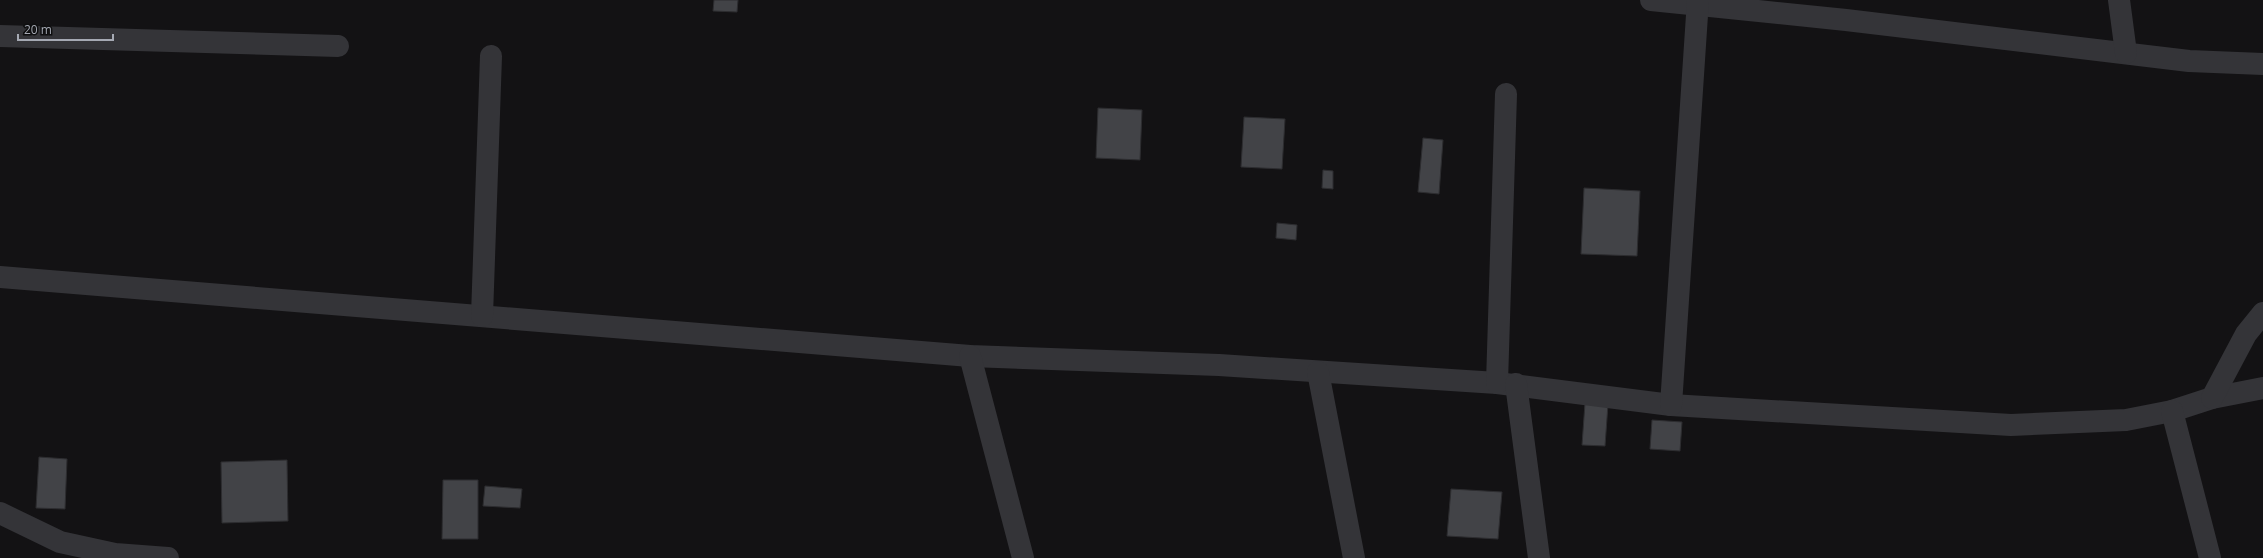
<svg xmlns="http://www.w3.org/2000/svg" width="2263" height="558" viewBox="0 0 2263 558" font-family="'Open Sans',sans-serif">
	<style>
		.building { fill: #424347; stroke: #2d2d30 }
		.lines { fill: none; stroke-linecap: round; stroke-linejoin: round }
		.street { stroke: #343438; stroke-width: 22 }
	</style>
	<rect width="100%" height="100%" fill="#131214"/>
	<g class="building">
		<polygon points="714,0 738,0 737,12 713,11"/>
		<polygon points="1098,108 1142,110 1140,160 1096,158"/>
		<polygon points="1244,117 1285,119 1282,169 1241,167"/>
		<polygon points="1423,138 1443,140 1439,194 1418,192"/>
		<polygon points="1323,170 1333,171 1333,189 1322,188"/>
		<polygon points="1584,188 1640,191 1637,256 1581,254"/>
		<polygon points="1277,223 1297,225 1296,240 1276,238"/>
		<polygon points="1585,403 1608,404 1605,446 1582,445"/>
		<polygon points="1652,420 1682,422 1680,451 1650,449"/>
		<polygon points="39,457 67,459 65,509 36,508"/>
		<polygon points="287,460 288,521 222,523 221,462"/>
		<polygon points="443,480 478,480 478,539 442,539"/>
		<polygon points="485,486 522,489 520,508 483,506"/>
		<polygon points="1451,489 1502,492 1498,539 1447,536"/>
	</g>
	<g class="lines">
		<g class="street">
			<polyline points="1651,0 1846,20 2189,61 2263,64"/>
			<polyline points="2119,0 2126,53"/>
			<polyline points="0,36 338,46"/>
			<polyline points="0,277 970,356 1219,365 1497,383 1671,405 2011,425 2126,420 2172,411 2212,398 2263,388"/>
			<polyline points="482,316 491,56"/>
			<polyline points="970,356 1023,558"/>
			<polyline points="1318,372 1354,558"/>
			<polyline points="1497,383 1506,94"/>
			<polyline points="1516,384 1539,558"/>
			<polyline points="2212,398 2246,334 2263,313"/>
			<polyline points="1671,405 1698,0"/>
			<polyline points="2172,411 2210,558"/>
			<polyline points="0,513 60,542 115,554 168,558"/>
		</g>
	</g>
	<path d="M18 34v6h95v-6" fill="none" stroke="#a5a9b3" stroke-width="2"/>
	<text x="24" y="34" font-size="12" fill="#a5a9b3" stroke="#0e0e0f" stroke-width="3" paint-order="stroke">20 m</text>
</svg>
